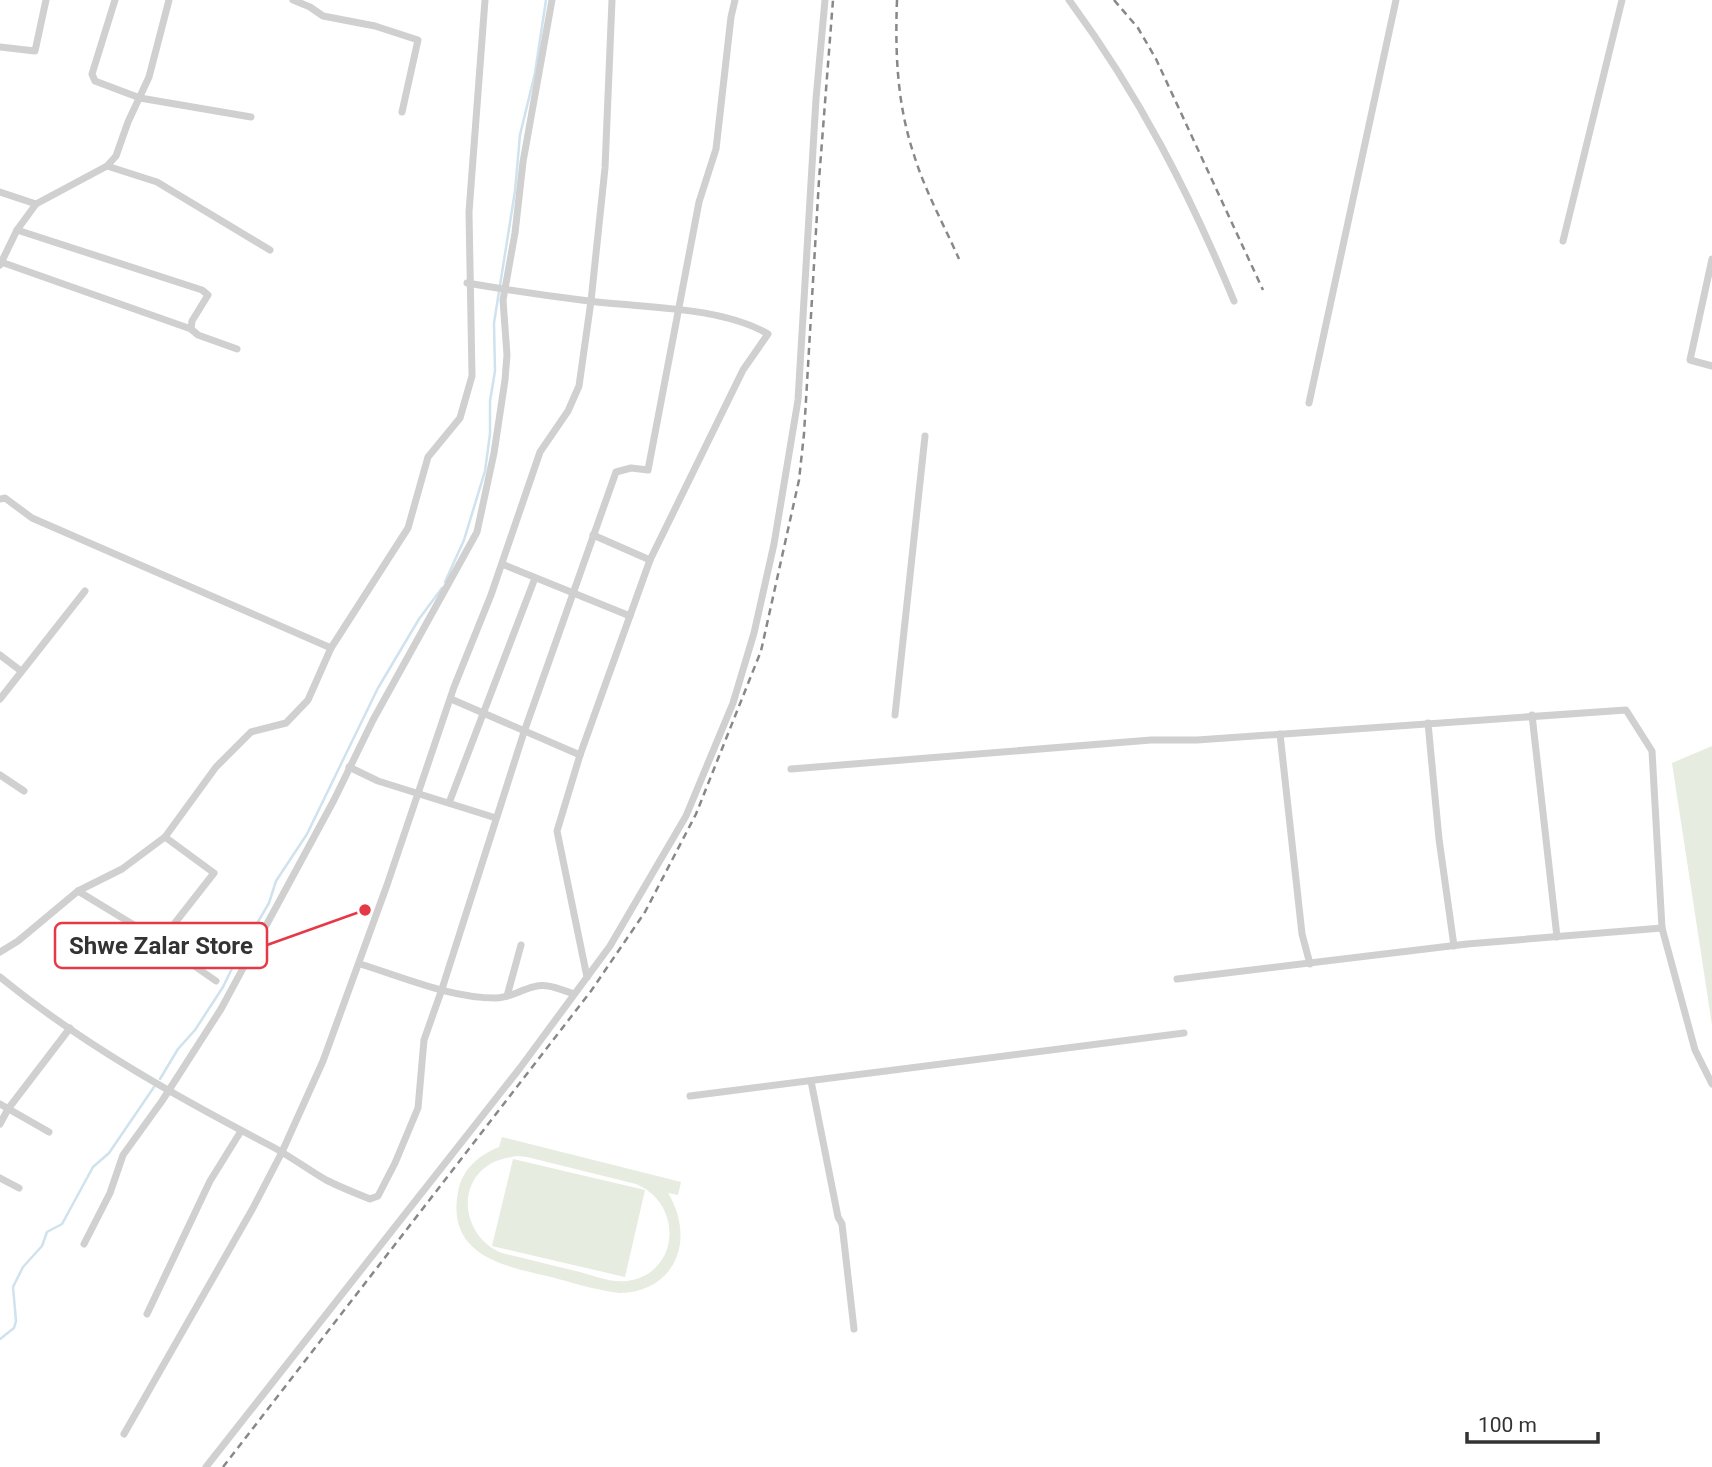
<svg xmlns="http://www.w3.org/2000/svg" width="1712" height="1467" viewBox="0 0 1712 1467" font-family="Roboto,sans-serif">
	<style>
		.green { fill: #e6ecdf; fill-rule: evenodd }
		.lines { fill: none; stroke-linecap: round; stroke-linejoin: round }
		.stream { stroke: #cfe2ee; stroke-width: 2.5 }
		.street { stroke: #d0d0d0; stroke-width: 7 }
		.rail { stroke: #888; stroke-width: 2.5; stroke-dasharray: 7 5; stroke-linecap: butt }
		.leader { fill: none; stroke: #e63946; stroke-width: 2.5 }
		.callout-dot { fill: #e63946; stroke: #fff; stroke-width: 2.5 }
		.callout { fill: #fff; stroke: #e63946; stroke-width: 2.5 }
		.callout-label { font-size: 24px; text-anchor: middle; font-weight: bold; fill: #333 }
	</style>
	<rect width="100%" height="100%" fill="#fff"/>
	<g class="green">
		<polygon points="1712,746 1712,1025 1672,763"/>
		<path d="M502,1137l179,45 -3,13 -10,-2c28,46 8,99 -49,100 -23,-3 -46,-10 -68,-16 -47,-11 -105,-21 -93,-85 4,-23 21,-37 41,-45zM517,1156l10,1 109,27c48,20 44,90 -9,97 -16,2 -32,-5 -47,-9 -26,-6 -52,-13 -78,-19 -32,-12 -47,-56 -21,-82 10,-10 23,-13 36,-15z"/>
		<polygon points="513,1159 645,1190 625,1277 492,1246"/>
	</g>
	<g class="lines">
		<g class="stream">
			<polyline points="445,582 464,540 485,471 490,434 490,401 495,371 494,323 515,191 520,135 535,73 546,0"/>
			<polyline points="160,1079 178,1049 195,1030 223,987 239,954 269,903 276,881 307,834 378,688 419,619 442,588"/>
			<polyline points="0,1339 14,1328 16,1321 13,1287 23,1267 42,1246 47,1232 62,1224 93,1167 109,1153 154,1087"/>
		</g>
		<g class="street">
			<polyline points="115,0 92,74 95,81 140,98 251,117"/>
			<polyline points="293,0 310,7 323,16 375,26 418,40 402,112"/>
			<path d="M1069,0c70,95 120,192 165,301"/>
			<polyline points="0,47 35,51 46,0"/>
			<polyline points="107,166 157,182 270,250"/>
			<polyline points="0,192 36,204"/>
			<polyline points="17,230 202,290 208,295 192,321 191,329 198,335 237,349"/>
			<polyline points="1563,241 1622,0"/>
			<polyline points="1712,259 1690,360 1712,366"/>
			<polyline points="1,262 191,329"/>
			<polyline points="0,265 17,230 36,204 107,166 116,156 128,122 149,77 169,0"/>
			<path d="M467,283c41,7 82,13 122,18 54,7 132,5 179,33l-25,36 -93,190 -70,195 -23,76 30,146"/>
			<polyline points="1309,403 1396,0"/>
			<polyline points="0,499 5,498 32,518 331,648"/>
			<polyline points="593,535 650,560"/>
			<polyline points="502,564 630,616"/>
			<polyline points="0,655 21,671"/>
			<polyline points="0,699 85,591"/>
			<polyline points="451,699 580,755"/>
			<polyline points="895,715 925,436"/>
			<polyline points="1532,715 1557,937"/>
			<polyline points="1428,723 1439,839 1454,946"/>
			<polyline points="1280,734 1302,934 1310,964"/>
			<polyline points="349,767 378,781 496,818"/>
			<polyline points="791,769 1151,740 1197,740 1626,710 1652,751 1662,928 1695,1050 1712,1084"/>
			<polyline points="0,775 24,791"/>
			<polyline points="449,803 535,578"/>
			<polyline points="78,891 147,933 216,981"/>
			<polyline points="160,942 214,873 165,837"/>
			<polyline points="0,952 18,941 78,891 122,869 165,837 216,767 251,732 286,723 308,700 331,648 408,528 428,457 460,418 472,376 469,212 485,0"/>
			<path d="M360,964c43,13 90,34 136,34 17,0 34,-15 52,-12 8,1 17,5 26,8"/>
			<path d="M0,977c82,67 177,120 271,169 19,10 36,23 55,34 14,7 29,13 44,19l8,-3 17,-33 23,-55 6,-68 18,-51 82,-257 92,-260 15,-4 17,2 51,-268 17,-53 15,-132 4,-17"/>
			<polyline points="1177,979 1467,944 1662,928"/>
			<polyline points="507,996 521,945"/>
			<polyline points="811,1081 838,1217 842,1224 854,1329"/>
			<polyline points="690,1096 1184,1033"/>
			<polyline points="0,1104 49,1132"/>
			<polyline points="0,1124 8,1109 70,1028"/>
			<polyline points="0,1178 19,1188"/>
			<polyline points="84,1244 110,1193 123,1155 162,1101 221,1009 334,800 373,720 477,532 494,453 505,380 507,355 503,300 515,233 523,162 552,0"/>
			<polyline points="147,1314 210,1181 241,1131"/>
			<polyline points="124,1434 253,1208 282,1152 323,1061 387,885 454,687 491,595 540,452 568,411 579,386 591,301 605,168 612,0"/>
			<polyline points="206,1467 520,1068 610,946 686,816 733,703 754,633 774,544 798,400 816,99 825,0"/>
		</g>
		<g class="rail">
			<path d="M897,0c-2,53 0,104 17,155 11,36 30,70 45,104"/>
			<polyline points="1114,0 1138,28 1156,59 1263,290"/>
			<polyline points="223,1467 591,991 645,912 696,814 761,651 799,480 804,434 819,180 833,0"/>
		</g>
	</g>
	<path class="leader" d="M365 910L267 945"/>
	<circle class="callout-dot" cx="365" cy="910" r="7"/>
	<rect class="callout" x="55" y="923" width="212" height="45" rx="7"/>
	<g class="callout-label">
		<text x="161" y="954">Shwe Zalar Store</text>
	</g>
	<path d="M1467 1432v10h131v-10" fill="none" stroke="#333333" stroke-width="3.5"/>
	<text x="1478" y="1432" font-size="21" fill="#333333" stroke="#ffffff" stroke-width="5" paint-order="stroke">100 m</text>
</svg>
